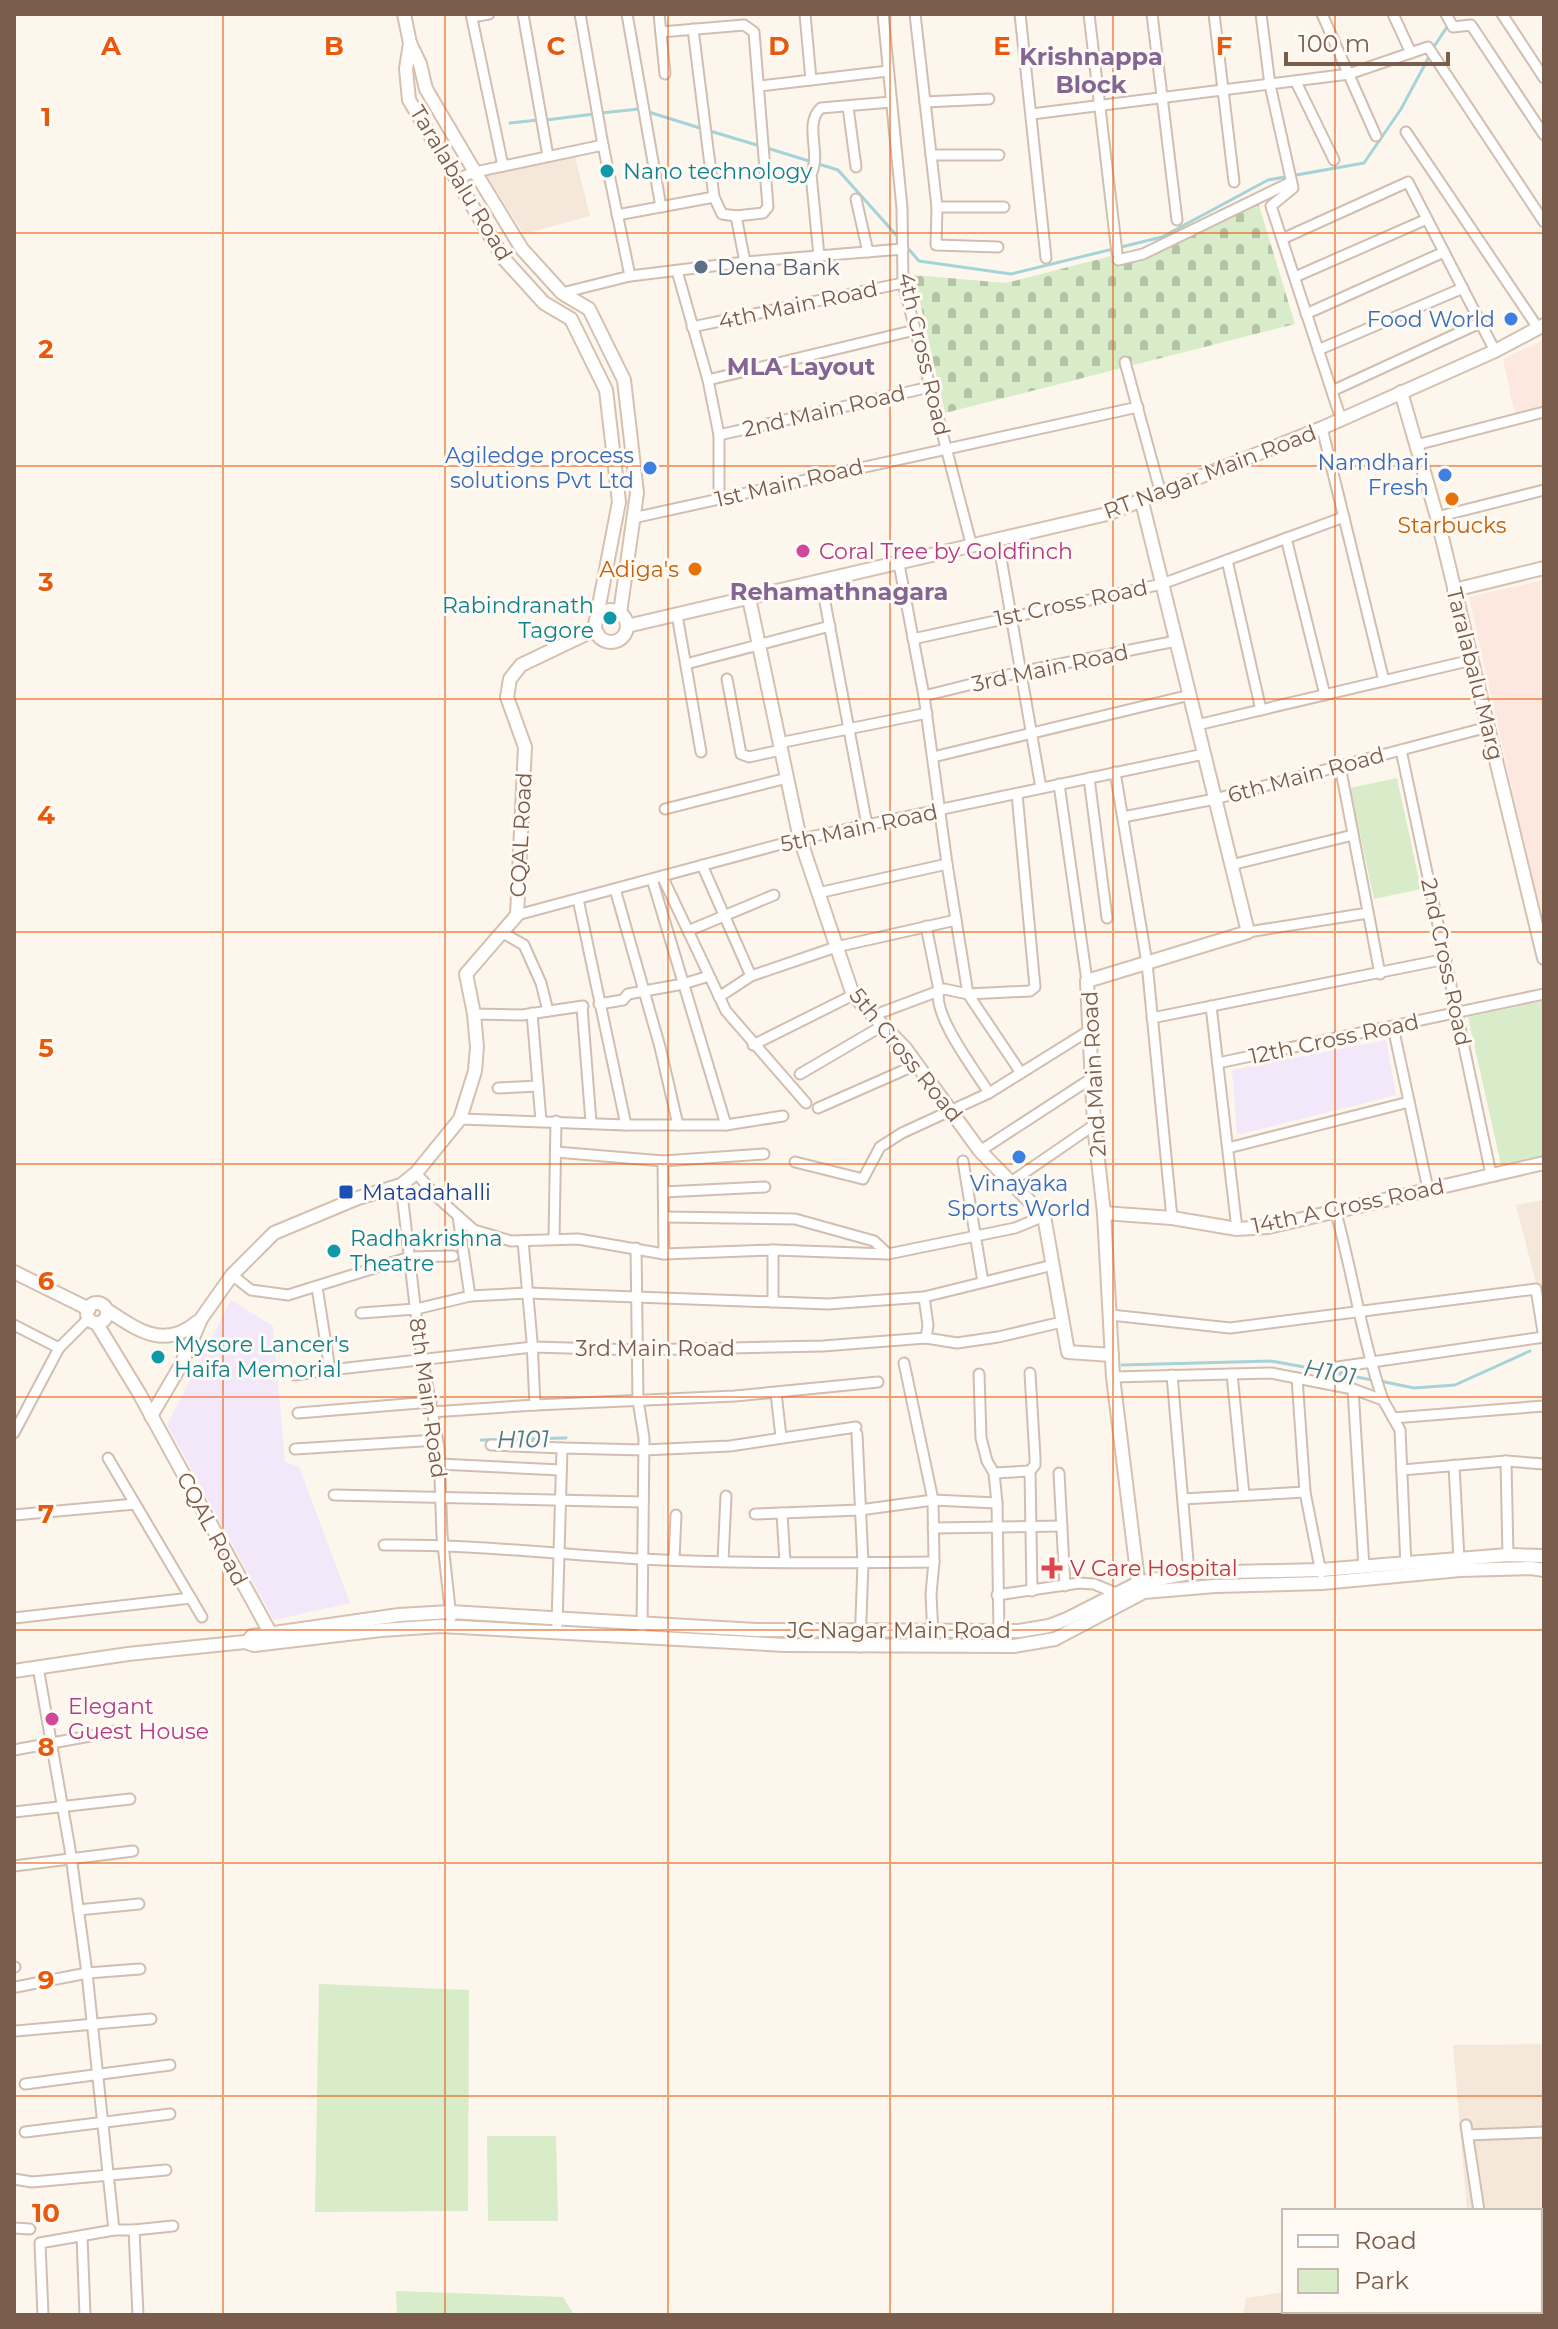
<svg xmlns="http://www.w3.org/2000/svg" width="1558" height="2329" viewBox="0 0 1558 2329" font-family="Montserrat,sans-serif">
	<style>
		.residential { fill: #f5e8da }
		.commercial { fill: #fde8e0 }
		.education { fill: #f3e8fa }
		.cemetery { fill: url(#cemetery-stones) }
		.park { fill: #d8ecc9 }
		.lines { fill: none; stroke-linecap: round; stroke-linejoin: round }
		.stream { stroke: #a5d3da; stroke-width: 3 }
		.street-casing { stroke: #d1beb0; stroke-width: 13 }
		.secondary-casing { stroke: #d6c0b0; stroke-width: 16 }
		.street { stroke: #fff; stroke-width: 9 }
		.secondary { stroke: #fff; stroke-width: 12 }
		.grid { fill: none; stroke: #e8590c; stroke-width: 2; stroke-opacity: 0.55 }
		.culture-dot { fill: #0f9aa8; stroke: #fffaf3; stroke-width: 3 }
		.service-dot { fill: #5c6f8a; stroke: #fffaf3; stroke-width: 3 }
		.shop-dot { fill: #3f7fe0; stroke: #fffaf3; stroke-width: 3 }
		.food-dot { fill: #e8710a; stroke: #fffaf3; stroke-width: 3 }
		.hotel-dot { fill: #d1479c; stroke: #fffaf3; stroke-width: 3 }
		.transit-dot { fill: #1a4fb4; stroke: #fffaf3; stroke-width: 3 }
		.health-dot { fill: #e0444e; stroke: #fffaf3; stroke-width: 3 }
		.labels { text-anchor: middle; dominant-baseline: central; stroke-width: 6; stroke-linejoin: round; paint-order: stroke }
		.culture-label { font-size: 22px; fill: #0d838f; stroke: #fffaf3; text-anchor: start }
		.street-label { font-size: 22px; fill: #7a5c4d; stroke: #fffaf3 }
		.service-label { font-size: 22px; fill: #4e5e75; stroke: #fffaf3; text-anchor: start }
		.shop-label { font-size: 22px; fill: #366cbe; stroke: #fffaf3; text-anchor: end }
		.food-label { font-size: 22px; fill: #c56008; stroke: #fffaf3 }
		.hotel-label { font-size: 22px; fill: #b23c85; stroke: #fffaf3; text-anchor: start }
		.transit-label { font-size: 22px; fill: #164399; stroke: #fffaf3; text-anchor: start }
		.health-label { font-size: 22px; fill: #be3a42; stroke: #fffaf3; text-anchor: start }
		.neighbourhood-label { font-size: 24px; font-weight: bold; fill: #846695; stroke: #fffaf3 }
		.water-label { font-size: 24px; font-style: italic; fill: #437c86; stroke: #fffaf3 }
		.grid-label { font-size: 26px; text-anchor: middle; font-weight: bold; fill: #e8590c; stroke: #fffaf3; stroke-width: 6; stroke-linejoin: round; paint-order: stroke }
	</style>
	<defs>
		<pattern id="cemetery-stones" width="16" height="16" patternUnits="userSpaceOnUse" patternTransform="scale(2)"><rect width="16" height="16" fill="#d8ecc9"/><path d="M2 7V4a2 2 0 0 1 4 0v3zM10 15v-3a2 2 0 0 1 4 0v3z" fill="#b4c2a5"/></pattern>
	</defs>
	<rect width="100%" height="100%" fill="#fdf6ec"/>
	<g class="residential">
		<polygon points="575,157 590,216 524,234 486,175"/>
		<polygon points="1544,1200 1544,1315 1516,1205"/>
		<polygon points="1544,2044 1544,2315 1243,2315 1246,2298 1284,2292 1284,2311 1540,2311 1540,2211 1467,2211 1453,2045"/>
	</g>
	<g class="commercial">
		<polygon points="1544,340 1544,408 1515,415 1503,359"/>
		<polygon points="1544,580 1544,932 1469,597"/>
	</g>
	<g class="education">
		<polygon points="1386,1040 1396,1095 1237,1135 1232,1070"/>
		<polygon points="231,1300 273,1326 285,1462 299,1467 350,1603 274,1620 167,1425"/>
	</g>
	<polygon class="cemetery" points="1257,199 1295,324 945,413 914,275 1006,283 1162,243"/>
	<g class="park">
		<polygon points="1397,778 1421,889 1374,899 1350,788"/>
		<polygon points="1544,1001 1544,1156 1501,1165 1468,1017"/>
		<polygon points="319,1984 469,1990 468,2211 315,2212"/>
		<polygon points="487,2136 556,2136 558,2221 488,2221"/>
		<polygon points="396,2291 563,2297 574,2315 397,2315"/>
	</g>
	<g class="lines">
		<g class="stream">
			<polyline points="1433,48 1449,24"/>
			<polyline points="601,113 639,109 703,129"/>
			<polyline points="546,120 594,114"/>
			<polyline points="510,123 538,120"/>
			<polyline points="710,131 760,146"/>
			<polyline points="767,148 838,170 898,237"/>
			<polyline points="906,246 919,261 1011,274 1162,237 1268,180 1364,163 1401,109 1430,55"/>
			<polyline points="1122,1365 1271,1361 1321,1370"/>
			<polyline points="1329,1372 1373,1380"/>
			<polyline points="1380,1381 1414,1388 1455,1385 1530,1351"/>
			<polyline points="481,1440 566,1438"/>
		</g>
		<defs>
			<g id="street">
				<polyline points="471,14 503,166"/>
				<polyline points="523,14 548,156"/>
				<polyline points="627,14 661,207"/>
				<polyline points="659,14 665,74"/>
				<polyline points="805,14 811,80"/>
				<polyline points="883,14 902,208 903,283 972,547"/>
				<polyline points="915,14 937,207 936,245 998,247"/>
				<polyline points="1020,14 1046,258"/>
				<polyline points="1089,14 1117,253"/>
				<polyline points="1152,14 1177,220"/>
				<polyline points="1214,14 1234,182"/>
				<polyline points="1261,14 1270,85 1293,188 1271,206 1341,419"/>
				<polyline points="1322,14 1376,136"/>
				<polyline points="1393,14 1411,53"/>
				<polyline points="1446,14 1453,27 1471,25 1544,135"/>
				<polyline points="1502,14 1544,78"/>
				<polyline points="472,17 489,14"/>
				<polyline points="693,29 714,197 722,214 736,216"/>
				<polyline points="661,32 744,25 754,32 768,207 763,213 736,216 745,262"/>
				<polyline points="1296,82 1334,160"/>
				<polyline points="760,86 888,71"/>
				<polyline points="925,102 989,99"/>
				<polyline points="848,107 856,167"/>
				<polyline points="1032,114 1349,74 1428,47 1544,222"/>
				<polyline points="1406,132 1538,328"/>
				<polyline points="931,155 999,155"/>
				<polyline points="456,179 475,172 603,145"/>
				<polyline points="856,199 868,252"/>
				<polyline points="937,207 1004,207"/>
				<polyline points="617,215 714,197"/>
				<polyline points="1282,239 1408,182 1495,351"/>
				<path d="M819,256l-8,-82c11,-20 -8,-50 10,-66l70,-6"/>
				<polyline points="1118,260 1143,254 1291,182"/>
				<polyline points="677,271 708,380 719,435 719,498"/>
				<polyline points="630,276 745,262 903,249"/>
				<polyline points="1295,277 1427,219"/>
				<polyline points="562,293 630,276 603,145 580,14"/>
				<polyline points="1306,314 1444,252"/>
				<polyline points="692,327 903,283"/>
				<polyline points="1318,350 1463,288"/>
				<polyline points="1125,362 1161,494"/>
				<polyline points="708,380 915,330"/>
				<polyline points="1332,391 1480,323"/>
				<polyline points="1322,428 1384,681"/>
				<polyline points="719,435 930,387"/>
				<polyline points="1416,445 1544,412"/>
				<polyline points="1437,517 1544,490"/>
				<polyline points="633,518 1138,407"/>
				<polyline points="1286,538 1325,695"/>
				<polyline points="998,541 1041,788"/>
				<polyline points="1227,560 1261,710"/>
				<polyline points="899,564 924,696 947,864 968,994 1021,1073"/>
				<polyline points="821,581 867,825"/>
				<polyline points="677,615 701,752"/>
				<polyline points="913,639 1162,584 1344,517"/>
				<polyline points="686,664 830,626"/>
				<polyline points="727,679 741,754 749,757 781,750"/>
				<polyline points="924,696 1020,672 1176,641"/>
				<polyline points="1197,725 1472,660"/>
				<polyline points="779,743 927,713"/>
				<polyline points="1401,750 1491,1174"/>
				<polyline points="933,757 1190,695"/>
				<polyline points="1340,766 1380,974"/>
				<polyline points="1115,772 1147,963 1172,1218"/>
				<polyline points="1089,778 1107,918"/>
				<polyline points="1059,784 1087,981"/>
				<polyline points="665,809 787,778"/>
				<polyline points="1123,817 1215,799 1488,727"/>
				<polyline points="702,865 751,976"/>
				<polyline points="1231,865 1353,835"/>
				<polyline points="662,876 726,1011 806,1103"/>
				<polyline points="652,879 726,1125"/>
				<polyline points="615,889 660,1047 678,1125"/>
				<polyline points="818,893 947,864"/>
				<polyline points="578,899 626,1125"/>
				<polyline points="517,915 800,839 1204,754"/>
				<path d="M926,926l13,64c-7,25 36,80 50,103l101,-63"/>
				<polyline points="688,931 774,895"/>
				<polyline points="1248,932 1368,913"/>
				<polyline points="503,933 524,945 541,983 548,1011"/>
				<polyline points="719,997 751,976 836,947 956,920"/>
				<polyline points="599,1004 623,1000 628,994 683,984 709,976"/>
				<polyline points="1211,1006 1237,1229"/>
				<polyline points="582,1007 591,1122"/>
				<polyline points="532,1013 541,1121"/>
				<polyline points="474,1014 522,1015 583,1006"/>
				<polyline points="872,1016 944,989 968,994 1030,991 1035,987 1017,794"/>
				<polyline points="1152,1018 1446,959"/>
				<polyline points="1393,1027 1428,1189"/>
				<polyline points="753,1045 853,995"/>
				<polyline points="1218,1063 1544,994"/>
				<polyline points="800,1074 882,1026"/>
				<polyline points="498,1088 538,1086"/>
				<polyline points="818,1108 918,1064"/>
				<polyline points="460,1119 626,1125 726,1125 783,1116"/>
				<polyline points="1228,1148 1409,1102"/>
				<polyline points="980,1151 1092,1078"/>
				<polyline points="556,1152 663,1161 664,1254"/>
				<polyline points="663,1161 764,1154"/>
				<polyline points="963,1161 983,1282"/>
				<polyline points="795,1162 863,1179 880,1147 902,1133 989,1093"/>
				<polyline points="416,1173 438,1198 474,1230 511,1241 578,1239 664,1254 773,1250 888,1254 1015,1228 1044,1216"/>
				<polyline points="1011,1182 1094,1125"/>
				<polyline points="401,1185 419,1340 439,1448 442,1535 451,1618"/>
				<polyline points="664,1192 765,1187"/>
				<path d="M1336,1213c17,62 26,126 47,187"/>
				<polyline points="458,1216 470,1296"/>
				<polyline points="664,1217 795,1219 874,1241 888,1254"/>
				<polyline points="554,1239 556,1121"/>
				<polyline points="636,1248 638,1400 644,1438 642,1628"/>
				<polyline points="232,1275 251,1290 288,1295 410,1257 453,1256"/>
				<polyline points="317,1287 330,1370 533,1347 638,1350 823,1346 926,1338 957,1343 998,1337 1062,1322"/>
				<polyline points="924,1297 928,1325 926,1338"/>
				<polyline points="773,1302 773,1250"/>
				<polyline points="361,1313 416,1309 470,1296 528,1293 828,1304 924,1297 1053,1265"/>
				<polyline points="1111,1315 1230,1328 1536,1289 1544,1338"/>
				<polyline points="14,1325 59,1348"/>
				<polyline points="904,1363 933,1500 934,1562 931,1594 933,1636"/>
				<polyline points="1030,1373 1035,1458 1035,1465 1030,1471 1032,1591"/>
				<polyline points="979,1374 981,1438 987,1461 994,1473 997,1503 999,1631"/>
				<polyline points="1232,1374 1244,1495"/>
				<polyline points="295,1375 330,1370"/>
				<polyline points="1172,1375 1189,1573"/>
				<polyline points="1113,1377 1271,1373 1353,1389 1383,1400 1400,1430 1406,1566"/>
				<polyline points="1297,1378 1305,1492 1321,1573"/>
				<polyline points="1323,1383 1324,1369 1544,1337"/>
				<polyline points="1353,1389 1364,1568"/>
				<polyline points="776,1393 781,1437"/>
				<polyline points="535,1405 735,1396 878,1382"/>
				<polyline points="432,1412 535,1405 532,1341 523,1241"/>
				<polyline points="298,1413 431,1402"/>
				<polyline points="1393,1418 1544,1406"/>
				<polyline points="14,1433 59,1348 89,1318"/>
				<polyline points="857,1434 863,1563 860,1647"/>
				<polyline points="491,1445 562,1448"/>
				<polyline points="295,1449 437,1440"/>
				<polyline points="108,1458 202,1617"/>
				<polyline points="1506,1461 1508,1555"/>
				<polyline points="439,1464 561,1470"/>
				<polyline points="1454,1465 1459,1560"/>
				<polyline points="1402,1470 1506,1461 1544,1464"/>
				<polyline points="994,1473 1030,1471"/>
				<polyline points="1059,1473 1065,1586"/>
				<polyline points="334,1495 643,1502"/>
				<polyline points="1183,1499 1305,1492"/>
				<polyline points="782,1513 785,1562"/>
				<polyline points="755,1514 860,1510 933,1500 997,1503"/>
				<polyline points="14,1515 135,1504"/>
				<polyline points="933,1528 1062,1526"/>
				<path d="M384,1545c85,-1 171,9 256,14 98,5 196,4 294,3"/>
				<polyline points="674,1560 676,1515"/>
				<polyline points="723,1561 726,1496"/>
				<polyline points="997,1595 1079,1583 1094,1584 1118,1594"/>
				<polyline points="14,1618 191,1598"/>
				<polyline points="557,1625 562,1448 644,1450 730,1446 856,1427"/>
				<polyline points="38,1667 70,1849 87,1973 114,2230 134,2230 138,2315"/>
				<polyline points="14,1750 117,1731"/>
				<polyline points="14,1812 130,1799"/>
				<polyline points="14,1866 133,1851"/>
				<polyline points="78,1910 139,1904"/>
				<polyline points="14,1967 15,1967"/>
				<polyline points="16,1987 87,1973 140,1969"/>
				<polyline points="16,2031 151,2019"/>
				<polyline points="25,2084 170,2065"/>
				<polyline points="1466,2125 1479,2211"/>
				<polyline points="25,2132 170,2114"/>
				<polyline points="1468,2135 1544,2132"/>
				<polyline points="14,2179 32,2182 166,2170"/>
				<polyline points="14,2228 30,2229"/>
				<polyline points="1540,2229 1544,2228"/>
				<polyline points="134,2230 173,2226"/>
				<polyline points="82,2236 85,2315"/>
				<polyline points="1540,2275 1544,2274"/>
				<polyline points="1316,2311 1317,2315"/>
				<polyline points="1494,2311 1494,2315"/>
				<polyline points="43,2315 40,2243 114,2230"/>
			</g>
			<g id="secondary">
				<polyline points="404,14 410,43 420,64 426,89 475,172 522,249 562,293 589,309 624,380 637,493 620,613"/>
				<polyline points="410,43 406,69 409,100 504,259 544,303 571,319 606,390 619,502 596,621"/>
				<polyline points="1401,392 1437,517 1544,958"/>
				<polyline points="1454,590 1544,568"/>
				<polyline points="749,598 800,839 853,995 905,1048 980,1151 1044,1216 1068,1352 1112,1355"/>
				<circle cx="611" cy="626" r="16"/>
				<polyline points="627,626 1107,514 1322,428 1495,351 1544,325"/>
				<polyline points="1104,1213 1172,1218 1237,1229 1268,1227 1544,1163"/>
				<polyline points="14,1272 89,1309"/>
				<circle cx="97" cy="1313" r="10"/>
				<path d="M107,1310c31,20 57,40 90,12"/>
				<polyline points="97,1324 139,1393 273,1638"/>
				<polyline points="151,1416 181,1365 201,1319 232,1275 274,1233 358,1198 401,1185 416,1173 460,1119 475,1071 477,1047 474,1014 466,974 517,915 525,747 507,697 510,679 521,665 590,632 598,634"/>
				<polyline points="1139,1589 1113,1377 1104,1213 1094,1125 1087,981 1248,932 1142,502"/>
				<polyline points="247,1642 252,1636 399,1615 450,1612 756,1630 1019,1631 1049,1626 1067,1619 1138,1583 1189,1573 1321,1570 1508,1555 1544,1556"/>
				<polyline points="14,1671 128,1654 245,1642 254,1645 381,1630 441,1626 785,1645 1014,1646 1055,1639 1144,1592 1215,1586 1322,1583 1460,1570 1531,1568 1544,1570"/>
			</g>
		</defs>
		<use href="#street" class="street-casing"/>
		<use href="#secondary" class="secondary-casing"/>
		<use href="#street" class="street"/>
		<use href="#secondary" class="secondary"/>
	</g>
	<path class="grid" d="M223,14v2301M445,14v2301M668,14v2301M890,14v2301M1113,14v2301M1335,14v2197M14,233h1530M14,466h1530M14,699h1530M14,932h1530M14,1164h1530M14,1397h1530M14,1630h1530M14,1863h1530M14,2096h1530M1335,2311v4"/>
	<g class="culture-dot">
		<circle cx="607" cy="171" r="8"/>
		<circle cx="610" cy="618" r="8"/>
		<circle cx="334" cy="1251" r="8"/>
		<circle cx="158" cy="1357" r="8"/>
	</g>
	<circle class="service-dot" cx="701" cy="267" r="8"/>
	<g class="shop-dot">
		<circle cx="1511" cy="319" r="8"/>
		<circle cx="650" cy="468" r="8"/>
		<circle cx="1445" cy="475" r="8"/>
		<circle cx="1019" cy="1157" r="8"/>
	</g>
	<g class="food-dot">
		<circle cx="1452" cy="499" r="8"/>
		<circle cx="695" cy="569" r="8"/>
	</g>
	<g class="hotel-dot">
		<circle cx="803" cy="551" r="8"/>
		<circle cx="52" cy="1719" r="8"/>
	</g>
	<rect class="transit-dot" x="338" y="1184" width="16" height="16" rx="4"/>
	<path class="health-dot" d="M1048 1556h8v8h8v8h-8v8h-8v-8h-8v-8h8z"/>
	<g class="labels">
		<g class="culture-label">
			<text x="623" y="171">Nano technology</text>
			<text x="594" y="605" text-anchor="end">Rabindranath<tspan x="594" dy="25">Tagore</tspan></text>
			<text x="350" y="1238">Radhakrishna<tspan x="350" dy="25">Theatre</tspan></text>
			<text x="174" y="1344">Mysore Lancer's<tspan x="174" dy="25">Haifa Memorial</tspan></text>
		</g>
		<g class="street-label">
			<text transform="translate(461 183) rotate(59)">Taralabalu Road</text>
			<text transform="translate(798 305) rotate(-12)">4th Main Road</text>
			<text transform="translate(924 354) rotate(77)">4th Cross Road</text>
			<text transform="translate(824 411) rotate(-13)">2nd Main Road</text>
			<text transform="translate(1210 472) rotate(-21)">RT Nagar Main Road</text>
			<text transform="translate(789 483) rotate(-13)">1st Main Road</text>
			<text transform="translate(1071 603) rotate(-12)">1st Cross Road</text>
			<text transform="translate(1050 668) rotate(-12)">3rd Main Road</text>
			<text transform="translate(1475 674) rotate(76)">Taralabalu Marg</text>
			<text transform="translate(1306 775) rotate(-15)">6th Main Road</text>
			<text transform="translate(859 828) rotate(-12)">5th Main Road</text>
			<text transform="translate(521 835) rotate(-87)">CQAL Road</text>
			<text transform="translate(1446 962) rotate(78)">2nd Cross Road</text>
			<text transform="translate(1334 1039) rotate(-12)">12th Cross Road</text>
			<text transform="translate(906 1055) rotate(51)">5th Cross Road</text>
			<text transform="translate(1094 1074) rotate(-93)">2nd Main Road</text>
			<text transform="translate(1348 1206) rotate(-12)">14th A Cross Road</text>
			<text x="655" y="1348">3rd Main Road</text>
			<text transform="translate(428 1398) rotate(82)">8th Main Road</text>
			<text transform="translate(212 1529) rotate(62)">CQAL Road</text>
			<text x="899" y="1630">JC Nagar Main Road</text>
		</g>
		<g class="service-label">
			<text x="717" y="267">Dena Bank</text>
		</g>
		<g class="shop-label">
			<text x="1495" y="319">Food World</text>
			<text x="634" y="455">Agiledge process<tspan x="634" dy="25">solutions Pvt Ltd</tspan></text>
			<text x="1429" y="462">Namdhari<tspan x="1429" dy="25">Fresh</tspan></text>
			<text x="1019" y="1183" text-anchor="middle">Vinayaka<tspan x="1019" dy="25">Sports World</tspan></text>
		</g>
		<g class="food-label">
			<text x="1452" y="525">Starbucks</text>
			<text x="679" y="569" text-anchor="end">Adiga's</text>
		</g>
		<g class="hotel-label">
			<text x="819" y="551">Coral Tree by Goldfinch</text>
			<text x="68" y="1706">Elegant<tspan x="68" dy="25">Guest House</tspan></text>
		</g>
		<g class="transit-label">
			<text x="362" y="1192">Matadahalli</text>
		</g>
		<g class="health-label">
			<text x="1070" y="1568">V Care Hospital</text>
		</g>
		<g class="neighbourhood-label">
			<text x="1091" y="56">Krishnappa<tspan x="1091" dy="28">Block</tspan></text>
			<text x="801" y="366">MLA Layout</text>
			<text x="839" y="591">Rehamathnagara</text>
		</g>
		<g class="water-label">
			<text transform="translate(1330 1372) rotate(11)">H101</text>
			<text transform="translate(523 1439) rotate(-1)">H101</text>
		</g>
	</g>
	<g class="grid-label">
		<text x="111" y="55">A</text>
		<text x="334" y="55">B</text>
		<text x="556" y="55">C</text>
		<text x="779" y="55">D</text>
		<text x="1002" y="55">E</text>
		<text x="1224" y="55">F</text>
		<text x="46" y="126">1</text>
		<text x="46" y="358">2</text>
		<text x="46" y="591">3</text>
		<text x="46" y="824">4</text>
		<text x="46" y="1057">5</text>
		<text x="46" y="1290">6</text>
		<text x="46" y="1523">7</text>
		<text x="46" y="1756">8</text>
		<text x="46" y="1989">9</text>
		<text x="46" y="2222">10</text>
	</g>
	<rect width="1558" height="2329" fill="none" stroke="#7a5c4d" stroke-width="32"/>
	<rect x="1282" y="2209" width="260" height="104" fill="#fffaf3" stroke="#cabbb1" stroke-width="2"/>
	<rect x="1298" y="2235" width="40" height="12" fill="#ffffff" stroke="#cabbb1" stroke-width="2"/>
	<text x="1354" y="2249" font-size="24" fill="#7a5c4d">Road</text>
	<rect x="1298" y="2269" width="40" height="24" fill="#d8ecc9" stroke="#cabbb1" stroke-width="2"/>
	<text x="1354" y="2289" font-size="24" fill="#7a5c4d">Park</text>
	<path d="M1286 52v12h162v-12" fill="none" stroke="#7a5c4d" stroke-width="4"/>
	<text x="1298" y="52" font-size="24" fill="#7a5c4d" stroke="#fffaf3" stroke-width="6" paint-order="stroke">100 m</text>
</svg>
